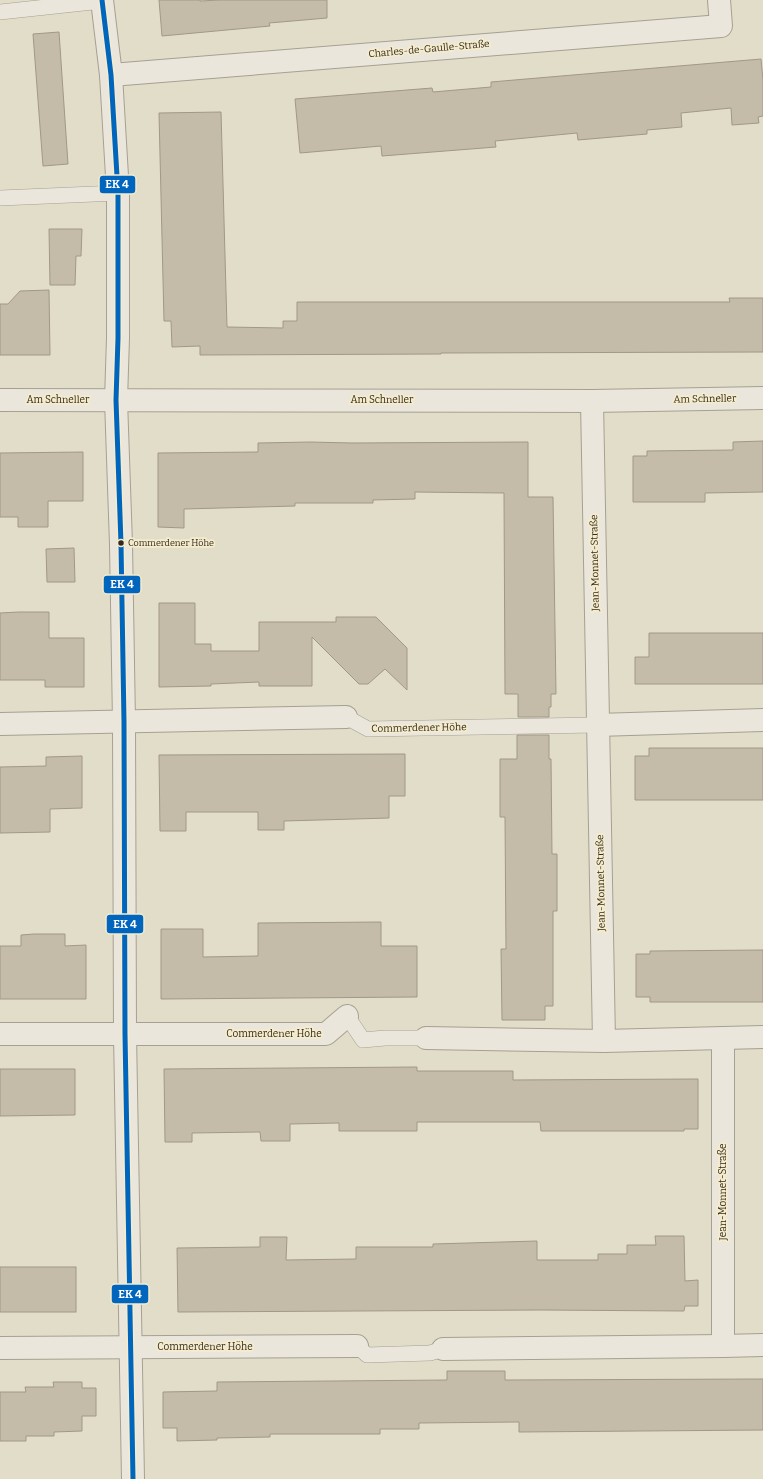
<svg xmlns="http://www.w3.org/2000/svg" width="763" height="1479" viewBox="0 0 763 1479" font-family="Bitter,serif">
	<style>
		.building { fill: #c5bba9; stroke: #a19888 }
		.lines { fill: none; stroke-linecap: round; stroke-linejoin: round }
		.service-casing { stroke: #a6a092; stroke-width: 16 }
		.minor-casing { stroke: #a6a092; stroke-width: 24 }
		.service { stroke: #eae6db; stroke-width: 15 }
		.minor { stroke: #eae6db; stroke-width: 22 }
		.bus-1-casing { stroke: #f4eccd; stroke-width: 8 }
		.bus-1 { stroke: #0065bd; stroke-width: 5 }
		.bus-dot { fill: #34291c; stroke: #f4eccd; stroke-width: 1.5 }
		.labels { text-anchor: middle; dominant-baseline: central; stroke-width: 3.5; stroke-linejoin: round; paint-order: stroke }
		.bus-label { font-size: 9px; fill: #34291c; stroke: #f4eccd; text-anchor: start }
		.street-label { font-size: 10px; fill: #34291c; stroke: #f4eccd }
		.line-badge { stroke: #f4eccd; stroke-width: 1.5 }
		.badge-label { font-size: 11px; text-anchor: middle; font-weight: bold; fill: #fff }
	</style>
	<rect width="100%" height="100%" fill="#e2ddc8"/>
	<g class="building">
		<polygon points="159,0 200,0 200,1 220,0 327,0 327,18 269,23 270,26 162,36"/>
		<polygon points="59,32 68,164 43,166 33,34"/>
		<polygon points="761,59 763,80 763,116 758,117 759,123 732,125 731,108 681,113 682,127 647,130 647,134 578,140 577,133 495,141 496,147 382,156 381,146 300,153 295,99 432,88 433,92 491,87 491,82"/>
		<polygon points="221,112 227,327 283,328 283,321 297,321 297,302 730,302 729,298 763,298 763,352 441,353 441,354 200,355 200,346 172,347 171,321 164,321 159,113"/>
		<polygon points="49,229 82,229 81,256 76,256 75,285 50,285"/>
		<polygon points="49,290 50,355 0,355 0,304 8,304 20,291"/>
		<polygon points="763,441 763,492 705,493 705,502 633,502 633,456 647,456 647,451 733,450 733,442"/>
		<polygon points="310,442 352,443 528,442 528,497 553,497 556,694 551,694 551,707 549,707 549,717 518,717 518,694 505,694 504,493 415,492 415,499 373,500 373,503 295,503 295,506 184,509 184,528 158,527 158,453 258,452 258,443"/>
		<polygon points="83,452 83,501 48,501 48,527 18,527 18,517 0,517 0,453"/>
		<polygon points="74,548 75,582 47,582 46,549"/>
		<polygon points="159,603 195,603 195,644 211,644 211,651 259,651 259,622 336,622 336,617 376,617 407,648 407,690 385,669 368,684 359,684 312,637 312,686 259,686 259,682 211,684 211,686 159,687"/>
		<polygon points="19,612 49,612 49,638 84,638 84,687 45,687 45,680 0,680 0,613"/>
		<polygon points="649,633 763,633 763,684 635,684 635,657 649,657"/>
		<polygon points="517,735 549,735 549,759 551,759 552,854 557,854 557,911 553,911 553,1006 545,1006 545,1020 502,1020 501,949 506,949 505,817 500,817 500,759 517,759"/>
		<polygon points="649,748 763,748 763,800 635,800 635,756 649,756"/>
		<polygon points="405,754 405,796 389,796 389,818 284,821 284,830 258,830 258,812 186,812 186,831 160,831 159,755"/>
		<polygon points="82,756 82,808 50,809 50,832 0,833 0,767 46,766 46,757"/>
		<polygon points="381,922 381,946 417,946 417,997 161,999 161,929 203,929 203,957 258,956 258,923"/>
		<polygon points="34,934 65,934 65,946 86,945 86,999 0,999 0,946 21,946 21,935"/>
		<polygon points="763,950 763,1002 650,1002 650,997 636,997 636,954 650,954 650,951"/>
		<polygon points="417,1067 417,1071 513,1071 513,1080 698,1079 698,1129 684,1129 684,1131 541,1131 540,1122 417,1122 417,1131 339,1131 339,1123 290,1124 290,1141 261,1141 260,1132 192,1133 192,1142 165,1142 164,1069"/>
		<polygon points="0,1069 75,1069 75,1115 0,1116"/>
		<polygon points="655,1236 684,1236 685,1281 698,1280 698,1306 685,1306 684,1311 541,1310 178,1312 177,1248 260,1247 260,1237 287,1237 286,1260 356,1259 356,1247 433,1247 433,1244 537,1241 537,1260 598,1260 598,1254 627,1254 627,1245 656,1245"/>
		<rect x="0" y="1267" width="76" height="45"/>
		<polygon points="447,1371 505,1371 505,1380 763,1379 763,1430 519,1432 519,1422 419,1423 419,1429 380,1429 380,1434 270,1434 270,1437 217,1438 217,1440 177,1441 177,1428 163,1428 163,1392 217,1391 217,1382 447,1380"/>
		<polygon points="53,1382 82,1382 82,1388 96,1388 96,1416 82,1416 82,1431 54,1432 54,1436 26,1436 26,1441 0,1441 0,1392 26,1392 25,1387 54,1387"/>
	</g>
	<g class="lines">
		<defs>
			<g id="service">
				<polyline points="0,12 102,1"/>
				<polyline points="0,198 118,193"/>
				<polyline points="346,717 368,729 597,725"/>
				<polyline points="347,1016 363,1040 385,1038 426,1038"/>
				<polyline points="357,1346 367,1355 430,1353 443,1349"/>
			</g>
			<g id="minor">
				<polyline points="102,0 111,75 118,193 118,338 116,400 121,544 124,722 125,1034 133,1479"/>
				<polyline points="111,75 721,26 719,0"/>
				<polyline points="0,400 592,401 763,398"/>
				<polyline points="592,401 604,1041 763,1037"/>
				<polyline points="0,724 346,717"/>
				<polyline points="597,725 763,720"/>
				<polyline points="0,1034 326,1034 347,1016"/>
				<polyline points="426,1038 604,1041"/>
				<polyline points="723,1038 723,1346 763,1345"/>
				<polyline points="0,1348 357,1346"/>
				<polyline points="443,1349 723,1346"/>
			</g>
		</defs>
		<use href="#service" class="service-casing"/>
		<use href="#minor" class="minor-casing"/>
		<use href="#service" class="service"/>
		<use href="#minor" class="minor"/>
		<defs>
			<polyline id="bus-1" points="102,0 111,75 118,193 118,338 116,400 121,544 124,722 125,1034 133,1479"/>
		</defs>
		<use href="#bus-1" class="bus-1-casing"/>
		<use href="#bus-1" class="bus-1"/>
	</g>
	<circle class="bus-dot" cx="121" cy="543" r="3.5"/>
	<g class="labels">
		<g class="bus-label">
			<text x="128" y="543">Commerdener Höhe</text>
		</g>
		<g class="street-label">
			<text transform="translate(429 49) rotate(-5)">Charles-de-Gaulle-Straße</text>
			<text transform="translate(705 399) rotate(-1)">Am Schneller</text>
			<text x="58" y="400">Am Schneller</text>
			<text x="382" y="400">Am Schneller</text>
			<text transform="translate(595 563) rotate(-91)">Jean-Monnet-Straße</text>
			<text transform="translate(419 728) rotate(-1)">Commerdener Höhe</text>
			<text transform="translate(601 883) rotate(-91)">Jean-Monnet-Straße</text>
			<text x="274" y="1034">Commerdener Höhe</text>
			<text transform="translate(723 1192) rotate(-90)">Jean-Monnet-Straße</text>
			<text x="205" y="1347">Commerdener Höhe</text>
		</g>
	</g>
	<g class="line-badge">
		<rect x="99" y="175" width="37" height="19" rx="4" fill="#0065bd"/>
		<rect x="103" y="575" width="38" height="19" rx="4" fill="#0065bd"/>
		<rect x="106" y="914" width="38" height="20" rx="4" fill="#0065bd"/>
		<rect x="111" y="1284" width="38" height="20" rx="4" fill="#0065bd"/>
	</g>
	<g class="badge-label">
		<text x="117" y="188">EK 4</text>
		<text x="122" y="588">EK 4</text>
		<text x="125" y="928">EK 4</text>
		<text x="130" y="1298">EK 4</text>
	</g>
</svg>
